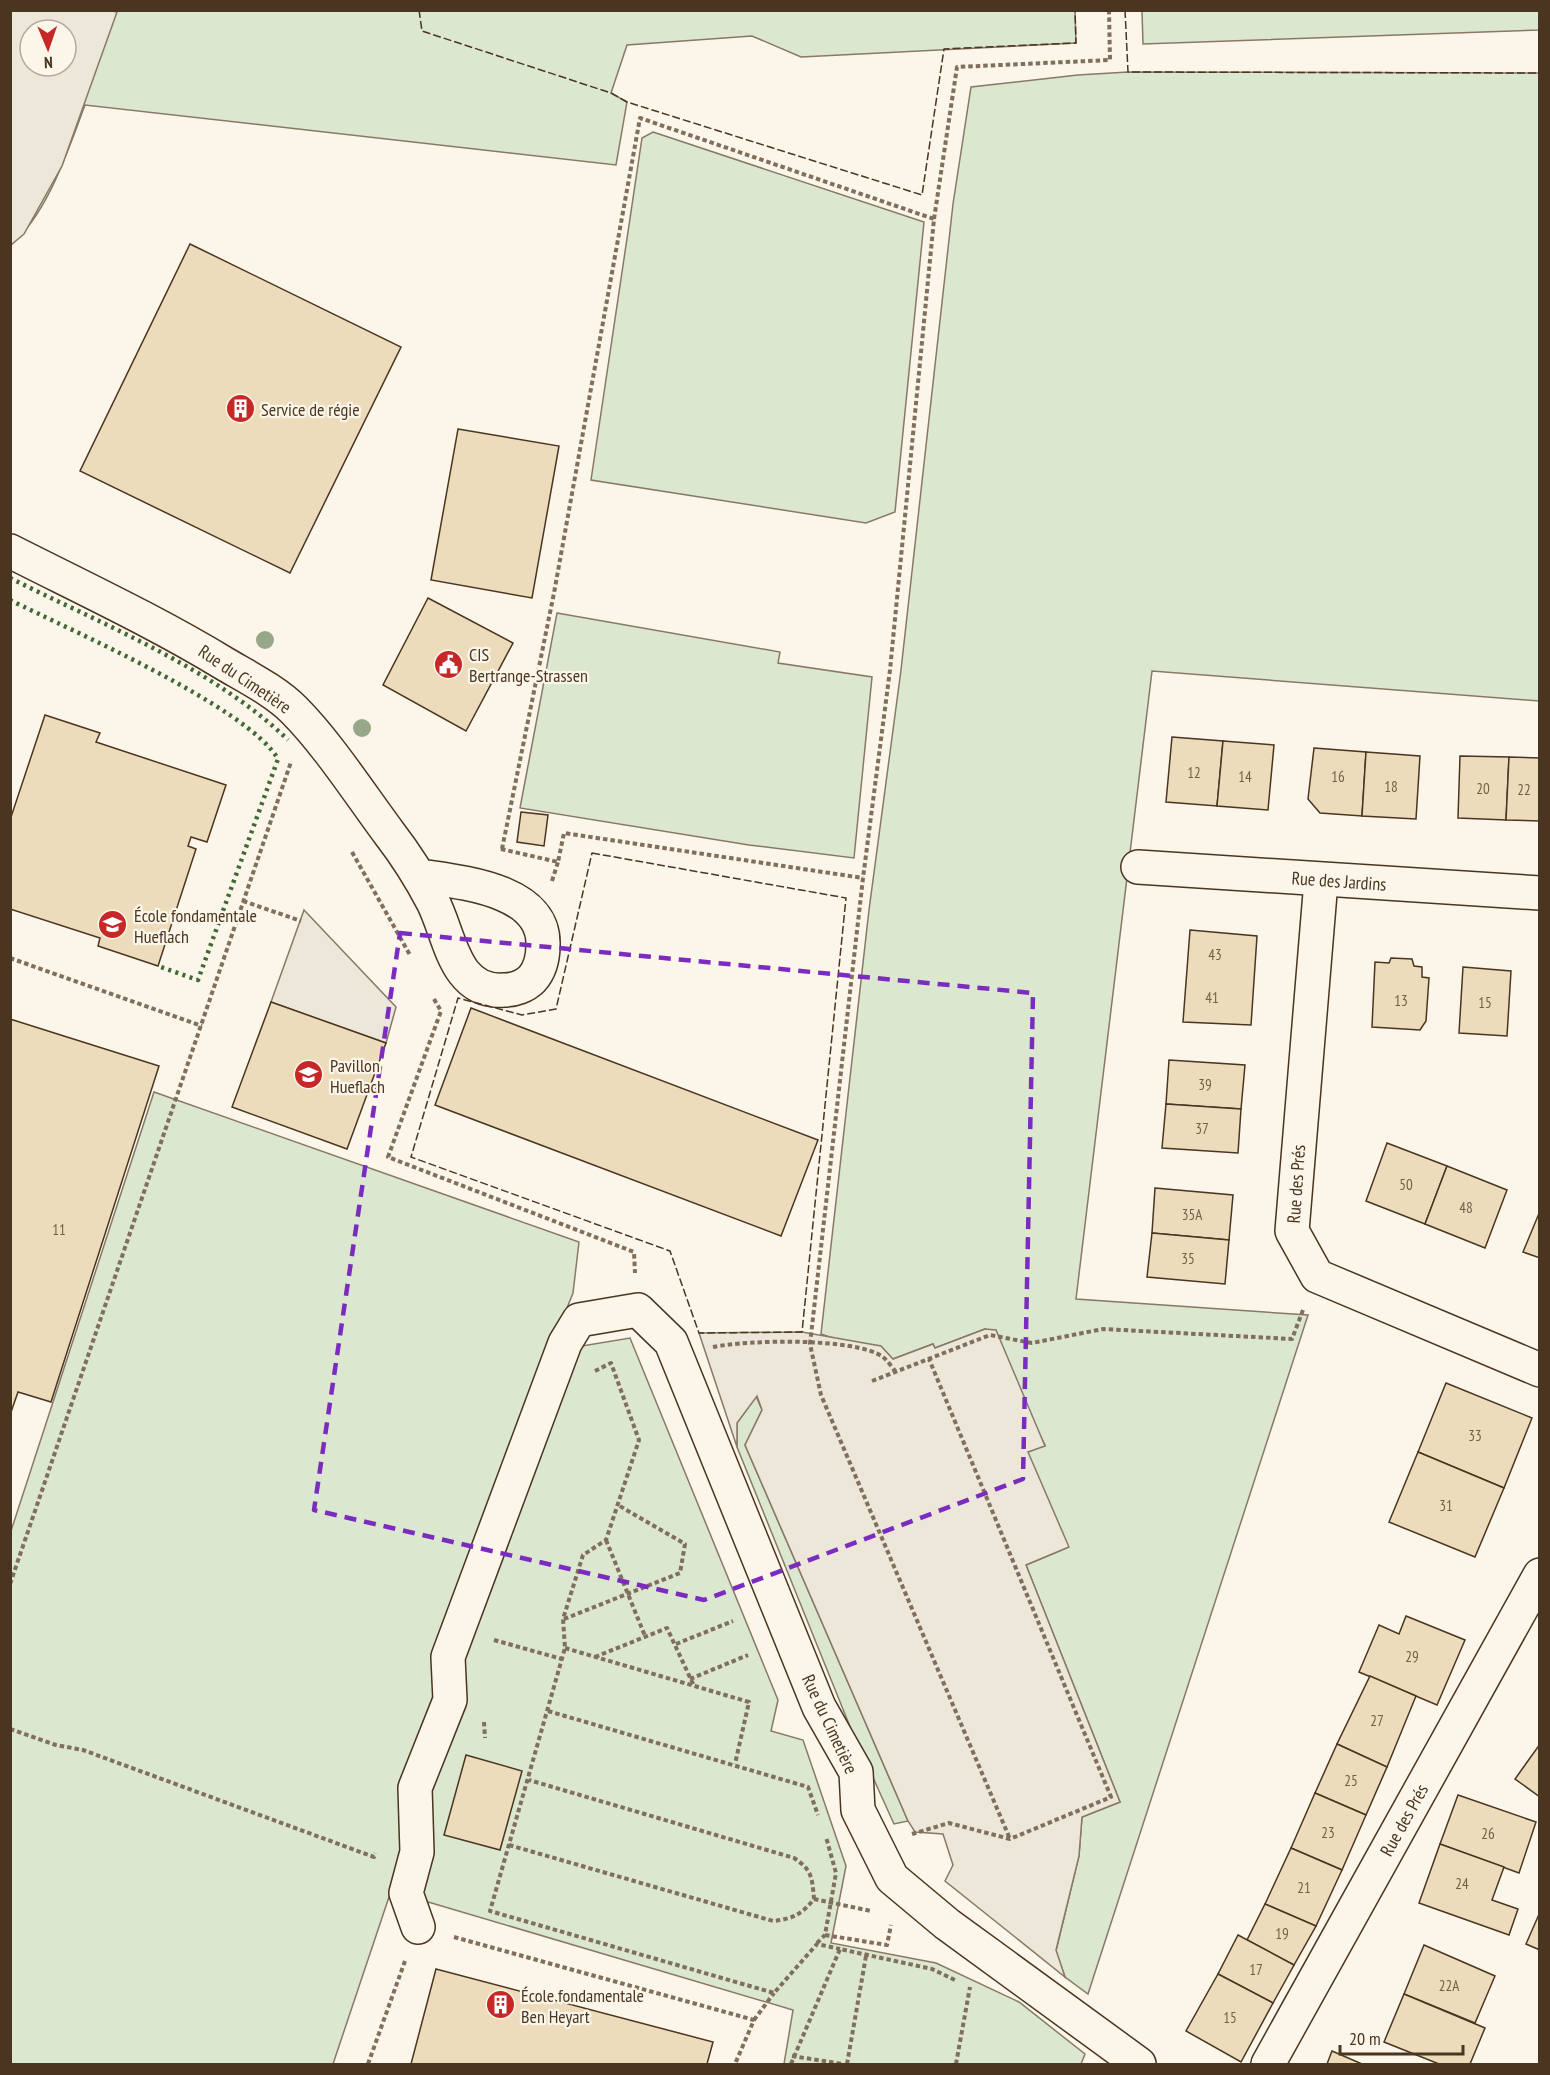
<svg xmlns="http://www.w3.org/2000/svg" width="1550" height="2075" viewBox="0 0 1550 2075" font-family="'PT Sans Narrow',sans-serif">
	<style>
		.green { fill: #dce7d0; stroke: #887966; stroke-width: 1.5; fill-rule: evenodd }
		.parking { fill: #ede7d9; stroke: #887966; stroke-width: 1.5; fill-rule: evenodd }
		.building { fill: #ecdcbc; stroke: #4a3520; stroke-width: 1.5 }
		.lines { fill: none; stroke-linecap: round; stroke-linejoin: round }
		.minor-casing { stroke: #4a3520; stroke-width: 36 }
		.path { stroke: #7f6f5c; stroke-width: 4; stroke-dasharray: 4.5 3; stroke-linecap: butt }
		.minor { stroke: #fbf6e9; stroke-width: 33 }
		.hedge { stroke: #436837; stroke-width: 4.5; stroke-dasharray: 3 4.5; stroke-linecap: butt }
		.fence { stroke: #4a3520; stroke-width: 1.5; stroke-dasharray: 8 3; stroke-linecap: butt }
		.tree { fill: #96a887 }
		.marked { fill: none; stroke: #7b2cbf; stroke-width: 4.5; stroke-dasharray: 12 8; stroke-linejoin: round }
		.labels { text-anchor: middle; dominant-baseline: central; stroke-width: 4.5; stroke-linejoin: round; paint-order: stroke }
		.number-label { font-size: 15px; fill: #725f47 }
		.poi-label { font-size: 18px; fill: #4a3520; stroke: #fbf6e9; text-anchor: start }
		.street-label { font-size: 18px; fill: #4a3520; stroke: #fbf6e9 }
	</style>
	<rect width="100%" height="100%" fill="#fbf6e9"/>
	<g class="green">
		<polygon points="1539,10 1539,30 1143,44 1142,11"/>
		<path d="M11,11h1064l1,32 -275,14 -49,-21 -125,9 -16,48 16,9 -11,63 -531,-60c-17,45 -37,108 -74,140zM30,30h36v36h-36z"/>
		<polygon points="1128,72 1539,73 1539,701 1152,671 1076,1299 1308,1315 1088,1994 1065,1977 1056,1951 1079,1856 1082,1817 1120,1802 1026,1565 1068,1547 1027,1452 1045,1445 985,1329 935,1348 933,1344 893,1359 821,1334 869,910 901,670 953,204 971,87 1078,75"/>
		<polygon points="653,132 924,222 895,512 866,523 591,480 642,138"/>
		<polygon points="557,613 780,652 778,663 872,677 854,858 749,845 520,808"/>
		<polygon points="154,1092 579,1242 573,1293 554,1340 576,1347 630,1338 778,1700 771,1731 803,1740 846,1866 831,1943 936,1963 1019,2002 1085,2054 1081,2064 784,2064 793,2010 391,1891 333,2064 11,2064 11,1531"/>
		<polygon points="756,1396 762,1410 745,1445 908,1821 894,1824 851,1729 737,1447 737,1423"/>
	</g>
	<g class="parking">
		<path d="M112,11l5,1 -55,154 -38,68 -13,11v-234zM30,30h36v36h-36z"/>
		<polygon points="304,910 396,1007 386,1043 271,1002"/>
		<polygon points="985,1329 996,1330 1045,1446 1028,1452 1069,1547 1026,1565 1120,1802 1082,1817 1079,1856 1056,1950 1065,1977 945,1881 953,1865 943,1834 915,1832 908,1821 745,1445 762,1410 757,1396 737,1423 737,1447 699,1333 802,1332 881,1346 893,1359 933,1344 935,1348"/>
	</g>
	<g class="building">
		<polygon points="190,244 401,347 290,573 80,471"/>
		<polygon points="458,429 559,446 532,598 431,580"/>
		<polygon points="428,598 513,643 466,731 383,685"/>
		<polygon points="45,715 100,733 96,742 226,785 207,842 191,837 188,846 196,849 158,966 98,946 100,938 10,909 10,820"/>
		<polygon points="1172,737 1223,741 1217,806 1166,802"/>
		<polygon points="1223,741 1274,745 1268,810 1217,806"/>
		<polygon points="1314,748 1366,752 1362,816 1320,813 1308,799"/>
		<polygon points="1366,752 1420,756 1416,819 1362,816"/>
		<polygon points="1460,756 1509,757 1506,820 1458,818"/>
		<polygon points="1509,757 1540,758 1540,821 1506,820"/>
		<polygon points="521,812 548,815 544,846 517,842"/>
		<polygon points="1190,930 1257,936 1251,1025 1183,1022"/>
		<polygon points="1391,958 1412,959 1414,966 1422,967 1422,977 1429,978 1426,1021 1420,1030 1372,1027 1375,962 1389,963"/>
		<polygon points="1463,967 1511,971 1507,1036 1459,1033"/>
		<polygon points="271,1002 386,1043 347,1149 232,1107"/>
		<polygon points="471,1008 818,1140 781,1236 435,1105"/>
		<polygon points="10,1019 159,1066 51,1402 18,1392 10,1415"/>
		<polygon points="1169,1060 1245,1065 1241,1109 1166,1104"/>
		<polygon points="1166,1104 1241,1109 1238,1153 1162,1148"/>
		<polygon points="1387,1143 1447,1166 1425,1224 1366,1201"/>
		<polygon points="1447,1166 1507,1190 1485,1248 1425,1224"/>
		<polygon points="1155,1188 1233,1195 1229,1240 1152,1233"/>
		<polygon points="1540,1211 1540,1258 1523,1252"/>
		<polygon points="1152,1233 1229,1240 1225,1284 1147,1277"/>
		<polygon points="1446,1383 1532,1418 1504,1488 1418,1452"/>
		<polygon points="1418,1452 1504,1488 1475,1557 1389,1522"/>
		<polygon points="1406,1616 1465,1640 1437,1705 1359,1672 1379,1625 1399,1634"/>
		<polygon points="1370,1676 1416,1696 1387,1767 1337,1744"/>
		<polygon points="1337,1744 1387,1767 1366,1815 1315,1793"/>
		<polygon points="1540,1744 1540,1797 1515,1779"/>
		<polygon points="466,1755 522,1771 500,1850 444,1835"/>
		<polygon points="1315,1793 1366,1815 1342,1870 1291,1848"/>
		<polygon points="1458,1795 1536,1822 1519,1873 1440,1844"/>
		<polygon points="1440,1844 1504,1867 1492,1900 1518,1909 1509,1935 1419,1903"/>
		<polygon points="1291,1848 1342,1870 1316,1926 1265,1904"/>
		<polygon points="1265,1904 1316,1926 1294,1965 1247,1940"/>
		<polygon points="1540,1912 1540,1950 1526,1944"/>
		<polygon points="1238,1935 1294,1965 1273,2003 1218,1974"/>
		<polygon points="1424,1945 1495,1976 1475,2023 1404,1994"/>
		<polygon points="436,1969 713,2042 707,2064 411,2064"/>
		<polygon points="1218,1974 1273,2003 1241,2062 1186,2031"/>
		<polygon points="1404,1994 1485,2028 1470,2064 1439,2064 1384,2042"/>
		<polygon points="1332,2051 1362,2064 1327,2064"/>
	</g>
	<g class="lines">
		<defs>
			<g id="minor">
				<path d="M10,551c73,37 146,71 215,113 22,13 50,27 69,46 33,33 66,84 95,123 17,22 31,44 44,69 17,33 21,92 71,88 10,0 21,-4 28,-11 9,-10 11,-23 11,-34 2,-56 -84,-63 -123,-69"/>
				<polyline points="1138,867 1540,893"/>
				<polyline points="1321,881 1292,1231 1317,1276 1540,1370"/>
				<polyline points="418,1927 406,1893 417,1852 415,1788 450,1700 448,1657 565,1343 579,1320 638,1310 671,1342 819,1707 856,1772 858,1810 892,1878 947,1924 1139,2064"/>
				<polyline points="1268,2064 1540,1575"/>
			</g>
		</defs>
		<use href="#minor" class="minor-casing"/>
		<g class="path">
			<polyline points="934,219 957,67 1110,60 1109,10"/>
			<polyline points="501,849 558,862 564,833 863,878"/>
			<polyline points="502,849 554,593 640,118 934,219 890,670 863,878 810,1344 821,1395 1010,1839"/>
			<polyline points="352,852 410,955"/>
			<polyline points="552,881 558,862"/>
			<polyline points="243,901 301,921"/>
			<polyline points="10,958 202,1026"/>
			<polyline points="434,999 441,1011 388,1157 634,1252 635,1273"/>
			<path d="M713,1347c34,-7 142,-10 170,10 4,3 9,10 12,14"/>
			<polyline points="595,1371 611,1363 639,1440 606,1540 583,1555 563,1619 565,1648 490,1911 774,1993 817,1944 840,1949"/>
			<polyline points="872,1381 990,1335 1032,1343 1103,1329 1292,1339 1303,1310"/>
			<polyline points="606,1540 645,1636"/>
			<polyline points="10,1584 291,762"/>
			<polyline points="564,1619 680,1573 685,1544 618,1505"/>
			<polyline points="494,1640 562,1659"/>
			<polyline points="676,1644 733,1621"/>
			<polyline points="565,1648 749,1702 735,1764"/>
			<polyline points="595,1657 667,1628 694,1686"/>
			<polyline points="690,1679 748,1655"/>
			<polyline points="548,1711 808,1787 818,1815"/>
			<polyline points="484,1722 485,1738"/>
			<polyline points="10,1729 56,1745 83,1750 374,1857 375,1853"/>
			<polyline points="912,1834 949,1823 1010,1839 1111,1797 929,1359"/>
			<path d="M509,1845l264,76c20,-2 29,-7 41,-22 -2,-22 -2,-29 -20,-41l-265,-78"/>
			<polyline points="814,1899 871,1911"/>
			<polyline points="825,1935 887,1945 891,1925"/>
			<polyline points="454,1937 754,2020 735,2064"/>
			<polyline points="817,1943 825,1935 836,1873 826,1837"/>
			<polyline points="754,2020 774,1993"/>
			<polyline points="792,2056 843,2064"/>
			<polyline points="368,2064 405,1961"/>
			<polyline points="791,2064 840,1949 932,1969 955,1980"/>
			<polyline points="847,2064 866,1956"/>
			<polyline points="956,2064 970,1987"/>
		</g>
		<use href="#minor" class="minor"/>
		<g class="hedge">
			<path d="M10,578c92,46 205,91 278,162"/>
			<path d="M10,600c60,30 238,107 268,159l-80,221 -40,-14"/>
		</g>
		<g class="fence">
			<polyline points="419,10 422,31 611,93 627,102 922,195 944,49 1076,43 1075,10"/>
			<polyline points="1125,10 1128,72 1540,73"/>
			<polygon points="592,853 846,898 802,1332 699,1333 670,1251 411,1157 458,998 522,1015 556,1009"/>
		</g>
	</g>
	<g class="tree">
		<circle cx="265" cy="640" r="9"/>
		<circle cx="362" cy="728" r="9"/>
	</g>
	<path class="marked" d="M400,933l633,60 -10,486 -319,121 -390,-90z"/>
	<defs>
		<symbol id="building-disc" viewBox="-11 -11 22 22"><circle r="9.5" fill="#c62828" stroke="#fbf6e9"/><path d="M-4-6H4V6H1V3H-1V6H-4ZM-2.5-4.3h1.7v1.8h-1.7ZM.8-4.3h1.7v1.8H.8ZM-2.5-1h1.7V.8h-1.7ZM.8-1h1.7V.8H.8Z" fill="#fff"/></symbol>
		<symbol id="civic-disc" viewBox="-11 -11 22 22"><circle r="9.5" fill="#c62828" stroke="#fbf6e9"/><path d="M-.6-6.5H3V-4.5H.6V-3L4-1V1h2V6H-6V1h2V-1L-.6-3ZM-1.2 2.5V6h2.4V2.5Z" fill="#fff"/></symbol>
		<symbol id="school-disc" viewBox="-11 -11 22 22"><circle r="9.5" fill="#c62828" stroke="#fbf6e9"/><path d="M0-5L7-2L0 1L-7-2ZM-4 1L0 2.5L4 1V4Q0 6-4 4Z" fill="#fff"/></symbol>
	</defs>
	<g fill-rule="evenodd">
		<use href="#building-disc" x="224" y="392" width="33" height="33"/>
		<use href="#civic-disc" x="432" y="648" width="33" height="33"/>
		<use href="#school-disc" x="96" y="908" width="33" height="33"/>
		<use href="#school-disc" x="292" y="1058" width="33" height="33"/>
		<use href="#building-disc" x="484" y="1988" width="33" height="33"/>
	</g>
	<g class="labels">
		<g class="number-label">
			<text x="1194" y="772">12</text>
			<text x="1245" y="776">14</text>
			<text x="1338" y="776">16</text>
			<text x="1391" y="786">18</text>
			<text x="1483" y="788">20</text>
			<text x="1524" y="789">22</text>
			<text x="1215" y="954">43</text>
			<text x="1212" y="997">41</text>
			<text x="1401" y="1000">13</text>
			<text x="1485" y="1002">15</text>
			<text x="1205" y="1084">39</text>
			<text x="1202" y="1128">37</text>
			<text x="1406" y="1184">50</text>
			<text x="1466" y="1207">48</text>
			<text x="1192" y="1214">35A</text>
			<text x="59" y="1229">11</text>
			<text x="1188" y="1258">35</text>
			<text x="1475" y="1435">33</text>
			<text x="1446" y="1505">31</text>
			<text x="1412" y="1656">29</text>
			<text x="1377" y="1720">27</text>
			<text x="1351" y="1780">25</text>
			<text x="1328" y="1832">23</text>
			<text x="1488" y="1833">26</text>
			<text x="1462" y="1883">24</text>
			<text x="1304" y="1887">21</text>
			<text x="1282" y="1933">19</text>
			<text x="1256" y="1969">17</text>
			<text x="1449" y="1985">22A</text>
			<text x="1230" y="2017">15</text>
		</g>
		<g class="poi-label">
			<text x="261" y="409">Service de régie</text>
			<text x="469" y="654">CIS<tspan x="469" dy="21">Bertrange-Strassen</tspan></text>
			<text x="134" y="915">École fondamentale<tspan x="134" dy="21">Hueflach</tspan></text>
			<text x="330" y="1065">Pavillon<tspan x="330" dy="21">Hueflach</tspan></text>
			<text x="521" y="1995">École fondamentale<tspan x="521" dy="21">Ben Heyart</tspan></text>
		</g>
		<g class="street-label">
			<text transform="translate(245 679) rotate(34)">Rue du Cimetière</text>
			<text transform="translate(1339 881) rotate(4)">Rue des Jardins</text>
			<text transform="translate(1296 1184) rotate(-86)">Rue des Prés</text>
			<text transform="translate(830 1724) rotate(65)">Rue du Cimetière</text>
			<text transform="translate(1404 1820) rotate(-61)">Rue des Prés</text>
		</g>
	</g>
	<rect width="1550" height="2075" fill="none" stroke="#4a3520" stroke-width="24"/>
	<g transform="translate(48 48) rotate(178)"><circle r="28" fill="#fbf6e9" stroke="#b4a999" stroke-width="1.5"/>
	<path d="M0-4.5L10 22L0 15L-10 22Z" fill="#c62828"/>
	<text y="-9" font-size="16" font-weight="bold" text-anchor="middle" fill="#4a3520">N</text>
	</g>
	<path d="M1340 2045v9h123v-9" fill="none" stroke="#4a3520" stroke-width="3"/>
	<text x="1349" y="2045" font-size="18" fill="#4a3520" stroke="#fbf6e9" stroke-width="4.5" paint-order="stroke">20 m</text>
</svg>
